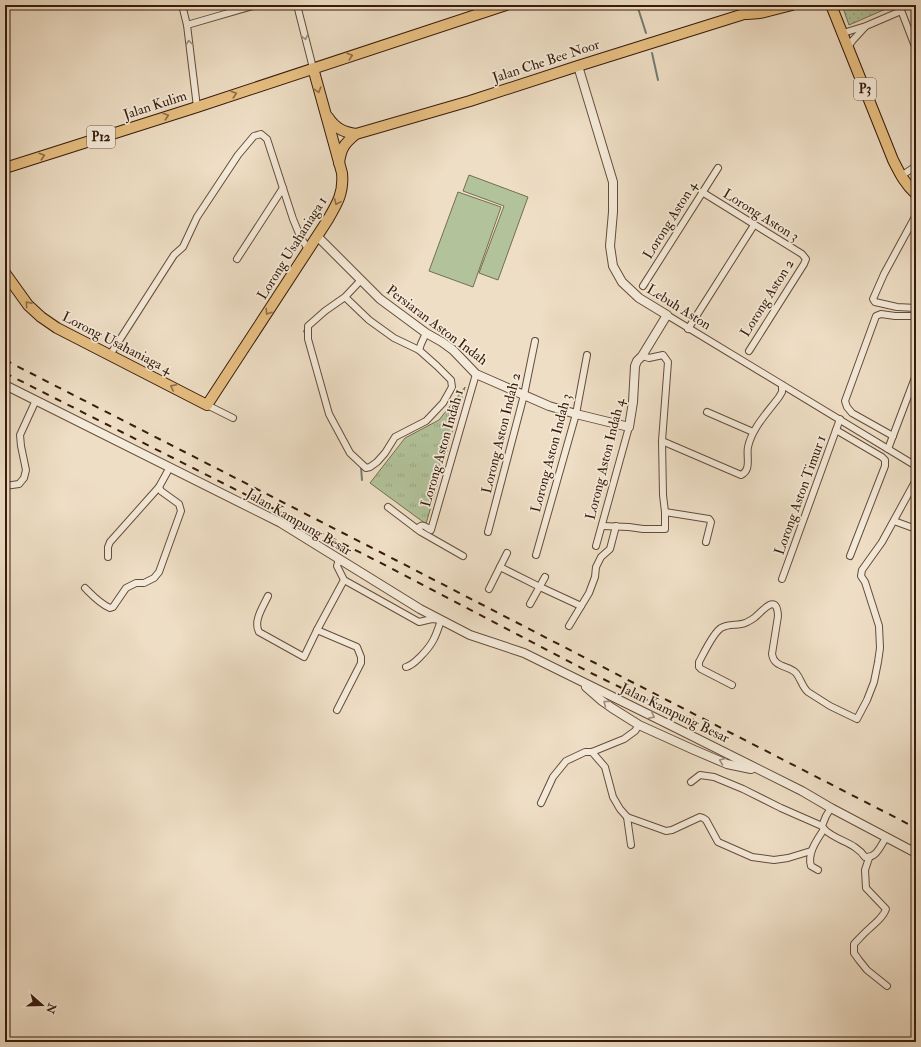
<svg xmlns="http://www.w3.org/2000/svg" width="921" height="1047" viewBox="0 0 921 1047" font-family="'IM FELL Double Pica',serif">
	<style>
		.grass { fill: url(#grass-dots); stroke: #746e52 }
		.park { fill: url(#park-tufts); stroke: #746e52 }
		.garden { fill: #b2c29a; stroke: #746e52 }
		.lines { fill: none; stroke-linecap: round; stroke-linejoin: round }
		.stream { stroke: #727c72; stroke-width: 2 }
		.minor-casing { stroke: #654c3a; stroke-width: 8 }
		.tertiary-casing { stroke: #654c3a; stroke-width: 10 }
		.primary-casing { stroke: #371b0b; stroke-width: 12 }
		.minor { stroke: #f4ead9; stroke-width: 6 }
		.tertiary { stroke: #f4ead9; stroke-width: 8 }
		.primary { stroke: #e7bf82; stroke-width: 10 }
		.rail { stroke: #371b0b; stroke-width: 2; stroke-dasharray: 7 7; stroke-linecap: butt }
		.oneway { stroke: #9f8d7c }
		.oneway2 { stroke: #8f6d46 }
		.labels { text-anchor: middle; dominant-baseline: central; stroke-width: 3.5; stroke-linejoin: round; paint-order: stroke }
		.shield { fill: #f4ead9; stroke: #705949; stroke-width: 1 }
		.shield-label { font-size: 13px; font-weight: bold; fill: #371b0b }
		.street-label { font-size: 14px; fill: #371b0b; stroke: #f4ead9 }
	</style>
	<defs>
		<pattern id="grass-dots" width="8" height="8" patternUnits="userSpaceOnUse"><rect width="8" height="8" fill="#b2c29a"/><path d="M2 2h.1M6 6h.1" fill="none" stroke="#9aa683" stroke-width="1.8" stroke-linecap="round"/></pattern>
		<pattern id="park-tufts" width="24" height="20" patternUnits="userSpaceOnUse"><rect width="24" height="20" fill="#b2c29a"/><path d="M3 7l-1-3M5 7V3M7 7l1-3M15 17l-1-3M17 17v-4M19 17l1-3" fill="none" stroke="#9aa683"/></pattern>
	</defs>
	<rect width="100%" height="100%" fill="#eedec5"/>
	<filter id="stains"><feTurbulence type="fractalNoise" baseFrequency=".005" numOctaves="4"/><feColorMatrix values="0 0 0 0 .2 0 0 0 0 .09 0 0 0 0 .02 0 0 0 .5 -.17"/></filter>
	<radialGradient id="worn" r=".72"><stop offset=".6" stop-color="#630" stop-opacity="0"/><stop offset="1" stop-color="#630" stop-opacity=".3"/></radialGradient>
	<polygon class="grass" points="842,5 887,5 888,8 849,25"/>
	<polygon class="park" points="465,387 426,524 370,483 405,438 439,420"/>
	<g class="garden">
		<polygon points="469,175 528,197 498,280 479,273 504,206 463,191"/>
		<polygon points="458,192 501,207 473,287 429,271"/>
	</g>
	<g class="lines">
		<g class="stream">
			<polyline points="637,5 646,33"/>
			<polyline points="652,53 658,80"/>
			<polyline points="304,331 306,336"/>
			<polyline points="361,467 362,480"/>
		</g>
		<defs>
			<g id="minor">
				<polyline points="182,5 187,25 197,107"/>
				<polyline points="297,5 313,68"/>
				<polyline points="899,5 916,49"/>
				<polyline points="187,25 256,5"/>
				<polyline points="843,33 866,26 901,11"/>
				<polyline points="848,47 853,40 865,27"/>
				<polyline points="901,176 916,166"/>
				<polyline points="702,192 802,254 806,259 804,264 749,351"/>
				<polyline points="916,215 884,274 873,299 875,302 897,307 916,308"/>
				<polyline points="237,259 283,188"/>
				<polyline points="643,286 718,168"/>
				<polyline points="345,297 369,320 394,338 419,350 437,366 451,380 452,387 443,403 426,421 395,437 385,453 377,462 370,467 366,468 350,453 329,414 308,339 308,326 325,311 345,297 361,280"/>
				<polyline points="667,315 916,466"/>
				<polyline points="688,329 754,225"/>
				<polyline points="419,350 421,344 426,333"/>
				<polyline points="110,355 174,255 183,247 197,217 238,155 254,136 261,134 267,139 293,219 300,236 308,249"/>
				<polyline points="207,405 233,418"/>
				<polyline points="707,412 753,432"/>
				<polyline points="836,430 882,457 885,460 885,466 850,556"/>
				<polyline points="893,436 852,413 847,407 845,401 876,316 881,314 895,316 916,316"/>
				<path d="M662,441l79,34c11,-5 5,-19 7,-28 4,-19 20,-35 31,-50l3,-5v-7"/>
				<polyline points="888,449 916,375"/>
				<polyline points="5,486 19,484 24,478 26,470 21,446 20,435 36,400"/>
				<polyline points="388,507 421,532 463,556"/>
				<polyline points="665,512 709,519 711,522 706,542"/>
				<polyline points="894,521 916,529"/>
				<polyline points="602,526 629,527 643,529 665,529 665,512 663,495 662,441 668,362 663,355 649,358 642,356"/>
				<path d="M417,529c6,-6 7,-3 14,1l45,-156"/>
				<polyline points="488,532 524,395 535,341"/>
				<polyline points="596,546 629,427"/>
				<polyline points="536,555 576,414 587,355"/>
				<polyline points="108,557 108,547 110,542 159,487"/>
				<polyline points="500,567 540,587 581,606"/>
				<polyline points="782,579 840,419"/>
				<path d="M344,580l75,42 13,-3 9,1c-5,16 -8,24 -20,36 -5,5 -8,9 -15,11"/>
				<path d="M85,588c7,7 15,16 25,20l3,-1 13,-19 10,-5h8l10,-5 5,-6 22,-61 -2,-7 -18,-13 -2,-4 11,-20"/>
				<polyline points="489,589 507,553"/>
				<path d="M268,596c-5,11 -15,25 -9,36l45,25 13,-27 27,-50 -7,-14 2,-7"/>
				<polyline points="530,604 545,577"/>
				<polyline points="569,626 589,593 595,577 596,567 601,557 610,549 616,526"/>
				<polyline points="317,630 357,647 361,657 361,663 337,710"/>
				<path d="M732,685l-31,-16 -2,-2v-5c5,-9 14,-29 22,-34 7,-5 17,-2 24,-5 3,-1 6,-3 9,-5 7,-5 23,-27 24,-2l-6,38c2,14 16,11 24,19 5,6 6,14 12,19l22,14 27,13 10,-19 7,-18 4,-20 2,-14 -1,-22 -14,-44 -4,-6 1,-6 20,-28 34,-62"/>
				<polyline points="592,752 605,767 613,797 620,809 627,817 631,845"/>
				<polyline points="691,782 700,775 714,777 743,789 781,808 822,826"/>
				<polyline points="541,803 553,777 566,761 585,752 592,752 624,739 635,731 639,725"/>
				<polyline points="627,817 666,831 672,830 700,817 703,818 706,820 718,842 752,857 774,860 788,858 811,851"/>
				<path d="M824,829c12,12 31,13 41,28 12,1 15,-11 21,-19"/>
				<path d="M869,858l-4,12 1,18 20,21c-3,9 -10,13 -16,19 -6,5 -11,11 -16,16v9l5,7 8,10 20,16"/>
				<path d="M818,870l-7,-4c-4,-13 6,-26 13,-37l-2,-3 4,-10 5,-8"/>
			</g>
			<g id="tertiary">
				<polyline points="317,236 380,299 426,333 442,342 453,350 476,374 549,406 576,414 629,427 633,402 635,366 637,361 642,356 667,315 639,298 622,282 613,266 610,246 613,212 613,182 578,66"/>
				<polyline points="5,385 281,523 420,609 470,635 524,653 670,725 802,791 831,808 916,853"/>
				<polyline points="586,687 602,701 612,708 639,725 692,749 727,764 751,769"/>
			</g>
			<g id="primary">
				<path d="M831,5l62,155c7,14 12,24 23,34"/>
				<polyline points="747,14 760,13 792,5"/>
				<path d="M328,117c7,11 15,15 28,17"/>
				<path d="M339,163c2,-15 5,-19 17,-29l114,-33 108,-35 166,-52 18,-9"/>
				<polyline points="5,168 197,107 506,5"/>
				<path d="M5,273l23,32 13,12 16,11 150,77 120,-184c10,-17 17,-28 15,-48l-29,-105"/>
			</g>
		</defs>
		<use href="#minor" class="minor-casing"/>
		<use href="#tertiary" class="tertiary-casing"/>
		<use href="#primary" class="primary-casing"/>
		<use href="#minor" class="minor"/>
		<use href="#tertiary" class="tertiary"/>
		<use href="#primary" class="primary"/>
		<g class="rail">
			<polyline points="5,360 382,553 661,697 916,828"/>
			<polyline points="5,373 377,561 593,674 636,695 694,720"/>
		</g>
	</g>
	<defs><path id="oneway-chevron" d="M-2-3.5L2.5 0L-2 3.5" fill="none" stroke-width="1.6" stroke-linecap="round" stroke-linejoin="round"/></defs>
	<g class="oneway">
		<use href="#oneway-chevron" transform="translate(305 37) rotate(76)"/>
		<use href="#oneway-chevron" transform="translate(189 43) rotate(-97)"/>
		<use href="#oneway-chevron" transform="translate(606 703) rotate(-143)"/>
		<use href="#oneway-chevron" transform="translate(652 716) rotate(26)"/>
		<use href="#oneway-chevron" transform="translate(722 761) rotate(-158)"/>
	</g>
	<g class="oneway2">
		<use href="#oneway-chevron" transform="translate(350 56) rotate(-18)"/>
		<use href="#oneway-chevron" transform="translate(318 90) rotate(74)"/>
		<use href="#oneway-chevron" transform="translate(234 94) rotate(-18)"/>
		<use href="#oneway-chevron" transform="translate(166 116) rotate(-18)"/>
		<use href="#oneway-chevron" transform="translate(42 156) rotate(-18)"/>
		<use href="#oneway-chevron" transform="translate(337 202) rotate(114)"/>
		<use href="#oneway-chevron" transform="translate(28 304) rotate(-130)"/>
		<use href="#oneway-chevron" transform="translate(268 312) rotate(123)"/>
		<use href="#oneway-chevron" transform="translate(173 387) rotate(-153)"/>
	</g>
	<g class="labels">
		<g class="shield">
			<rect x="854" y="78" width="22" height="22" rx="3"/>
			<rect x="87" y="126" width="28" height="22" rx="3"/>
		</g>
		<g class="shield-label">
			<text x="865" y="89">P3</text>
			<text x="101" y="137">P12</text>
		</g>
		<g class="street-label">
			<text transform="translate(546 61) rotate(-18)">Jalan Che Bee Noor</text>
			<text transform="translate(155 105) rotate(-18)">Jalan Kulim</text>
			<text transform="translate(761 215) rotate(32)">Lorong Aston 3</text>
			<text transform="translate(670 220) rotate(-58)">Lorong Aston 4</text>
			<text transform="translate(292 248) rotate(-58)">Lorong Usahaniaga 1</text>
			<text transform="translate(767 298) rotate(-58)">Lorong Aston 2</text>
			<text transform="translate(679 307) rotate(32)">Lebuh Aston</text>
			<text transform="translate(437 325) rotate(37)">Persiaran Aston Indah</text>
			<text transform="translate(117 343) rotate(27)">Lorong Usahaniaga 4</text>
			<text transform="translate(501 433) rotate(-76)">Lorong Aston Indah 2</text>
			<text transform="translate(442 448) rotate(-74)">Lorong Aston Indah 1</text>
			<text transform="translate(551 453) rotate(-75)">Lorong Aston Indah 3</text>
			<text transform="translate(605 459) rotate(-76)">Lorong Aston Indah 4</text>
			<text transform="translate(800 495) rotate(-70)">Lorong Aston Timur 1</text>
			<text transform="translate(299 522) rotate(30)">Jalan Kampung Besar</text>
			<text transform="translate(675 713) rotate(26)">Jalan Kampung Besar</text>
		</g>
	</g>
	<rect width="921" height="1047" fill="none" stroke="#eedec5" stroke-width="20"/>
	<rect x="6" y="6" width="909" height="1035" fill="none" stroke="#371b0b" stroke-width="2"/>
	<rect x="10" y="10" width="901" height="1027" fill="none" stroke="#371b0b"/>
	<g transform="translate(42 1005) rotate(110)" stroke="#f4ead9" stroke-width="3" paint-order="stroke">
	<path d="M0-3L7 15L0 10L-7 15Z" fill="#371b0b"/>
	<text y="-6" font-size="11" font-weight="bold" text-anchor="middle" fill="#371b0b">N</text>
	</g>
	<rect width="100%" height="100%" filter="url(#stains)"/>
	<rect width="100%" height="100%" fill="url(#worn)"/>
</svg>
